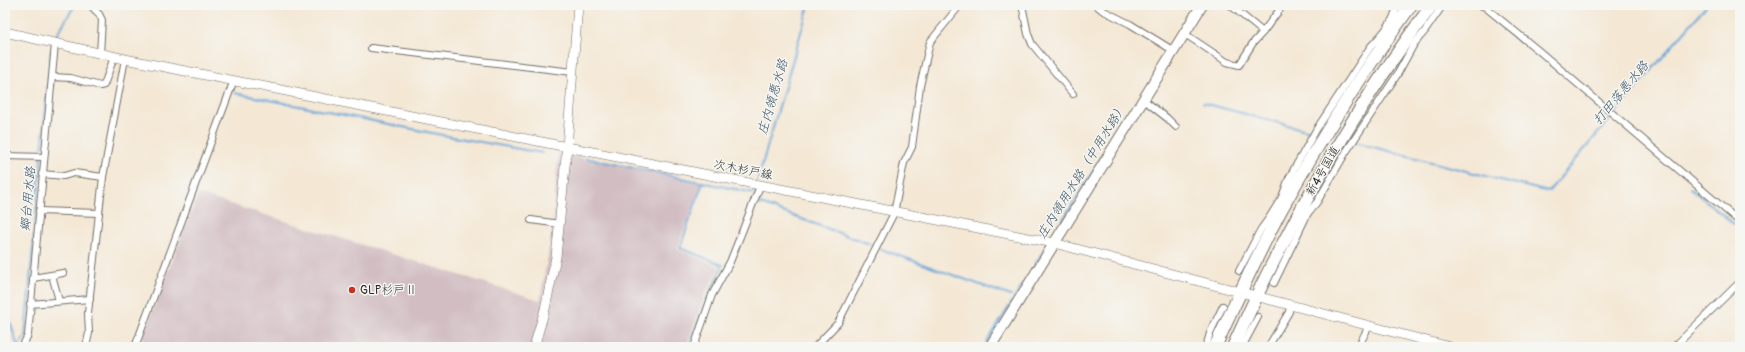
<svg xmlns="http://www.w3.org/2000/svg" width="1745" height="352" viewBox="0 0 1745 352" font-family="Pangolin,'Klee One',sans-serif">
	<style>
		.industrial { fill: #d2bec2 }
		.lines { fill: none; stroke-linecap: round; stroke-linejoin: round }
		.stream { stroke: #67a5d9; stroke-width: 2 }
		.street-casing { stroke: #716d66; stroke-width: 8 }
		.secondary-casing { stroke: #716d66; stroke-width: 10 }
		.primary-casing { stroke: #716d66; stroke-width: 12 }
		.highway-casing { stroke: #716d66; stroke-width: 14 }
		.street { stroke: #fff; stroke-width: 6 }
		.secondary { stroke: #fff; stroke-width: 9 }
		.primary { stroke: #fff; stroke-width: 10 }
		.highway { stroke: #fff; stroke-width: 12 }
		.poi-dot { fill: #c8321e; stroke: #f6f6f2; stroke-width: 1.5 }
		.labels { text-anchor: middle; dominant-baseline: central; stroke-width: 3; stroke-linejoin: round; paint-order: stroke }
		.street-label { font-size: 12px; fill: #2b2b2b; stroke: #f6f6f2 }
		.poi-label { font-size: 12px; fill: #2b2b2b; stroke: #f6f6f2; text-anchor: start }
		.water-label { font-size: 13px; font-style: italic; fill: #405668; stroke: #f6f6f2 }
	</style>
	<rect width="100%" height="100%" fill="#f6f6f2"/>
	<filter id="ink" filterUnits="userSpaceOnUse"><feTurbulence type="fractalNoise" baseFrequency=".025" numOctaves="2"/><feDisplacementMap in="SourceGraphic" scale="8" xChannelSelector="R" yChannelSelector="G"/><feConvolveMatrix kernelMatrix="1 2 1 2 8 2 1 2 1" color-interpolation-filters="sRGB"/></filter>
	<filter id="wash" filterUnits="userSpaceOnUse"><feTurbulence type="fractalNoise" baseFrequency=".012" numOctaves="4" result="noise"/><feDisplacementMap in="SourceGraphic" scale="16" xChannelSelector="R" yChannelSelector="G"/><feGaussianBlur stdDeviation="0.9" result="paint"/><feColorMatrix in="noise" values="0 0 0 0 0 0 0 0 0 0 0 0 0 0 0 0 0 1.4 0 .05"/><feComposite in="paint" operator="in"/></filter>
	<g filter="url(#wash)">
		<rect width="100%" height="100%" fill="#f4e8d5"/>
		<polygon class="industrial" points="558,153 702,183 677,249 720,267 706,292 686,347 139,347 198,194 540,300 553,228"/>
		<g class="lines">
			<g class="stream">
				<polyline points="54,39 75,5"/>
				<polyline points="1171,45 1196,5"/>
				<polyline points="235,93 442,135 542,153"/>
				<polyline points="1203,103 1314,132"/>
				<polyline points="1346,140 1548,192 1707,5"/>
				<polyline points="586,158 754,193 756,187"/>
				<polyline points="757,182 809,5"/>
				<polyline points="1690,188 1740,229"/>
				<polyline points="758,203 875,246"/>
				<polyline points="1051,239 1111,142"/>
				<polyline points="878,248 1011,296"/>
				<polyline points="1035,264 1048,244"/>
				<polyline points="5,306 18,347"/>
				<polyline points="18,346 25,336 51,51"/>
				<polyline points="688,347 709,294 723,265 680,248 703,182"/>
				<polyline points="984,347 1024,283"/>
			</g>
		</g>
	</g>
	<g filter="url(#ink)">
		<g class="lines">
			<defs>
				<g id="street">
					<polyline points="90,5 99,14 102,20 100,54"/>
					<polyline points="1022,5 1028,34 1032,44 1073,94"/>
					<polyline points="1096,5 1102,10 1130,24 1174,51"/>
					<polyline points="1230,5 1263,32"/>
					<polyline points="1480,5 1485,7 1539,51 1740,222"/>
					<polyline points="1185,34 1227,62 1239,65 1253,43 1263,32 1283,5"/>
					<polyline points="371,48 573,72"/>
					<polyline points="52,77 71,78 100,86 104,85 114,57"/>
					<polyline points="1144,100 1167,118 1176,127"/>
					<polyline points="5,156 44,157"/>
					<polyline points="42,174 64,176 74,173 103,177"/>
					<polyline points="39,211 99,213"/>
					<polyline points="531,220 560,224"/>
					<path d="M1239,271l22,-42 8,-11 13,-21 7,-19 27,-48 55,-84c7,-7 16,-17 21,-26 3,-5 3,-10 7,-15"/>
					<polyline points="52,275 59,301"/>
					<polyline points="33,278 63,273"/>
					<polyline points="1274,283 1308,213 1317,202 1346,152 1397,75 1414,44 1425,31 1443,5"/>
					<polyline points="30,304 90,299"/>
					<polyline points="22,347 28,335 55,44"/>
					<polyline points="86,347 89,333 88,313 103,177 125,59"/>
					<polyline points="135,347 234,80"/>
					<polyline points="694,347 712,295 730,262 760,186"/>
					<polyline points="815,347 838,323 894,213 904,163 912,147 920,86 930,42 960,5"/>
					<polyline points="1206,347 1210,333 1223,306"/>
					<polyline points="1242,347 1258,317"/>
					<polyline points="1268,347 1289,312 1290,306"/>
					<polyline points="1358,347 1369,326"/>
					<polyline points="1674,347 1740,282"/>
				</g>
				<g id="secondary">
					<polyline points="578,5 567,147 1054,243 1450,347"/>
					<polyline points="5,32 125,59 567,147 556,257 545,309 534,347"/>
				</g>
				<polyline id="primary" points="990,347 1202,5"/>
				<g id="highway">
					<path d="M1215,347c21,-46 42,-92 66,-137 39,-71 83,-139 130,-205"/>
					<path d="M1233,347c15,-32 29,-64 46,-96 44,-85 95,-169 153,-246"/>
				</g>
			</defs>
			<use href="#street" class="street-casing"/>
			<use href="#secondary" class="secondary-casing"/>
			<use href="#primary" class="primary-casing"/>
			<use href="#highway" class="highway-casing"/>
			<use href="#street" class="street"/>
			<use href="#secondary" class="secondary"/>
			<use href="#primary" class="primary"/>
			<use href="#highway" class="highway"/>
		</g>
	</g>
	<circle class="poi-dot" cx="352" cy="290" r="4"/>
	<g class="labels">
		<g class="street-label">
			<text transform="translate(743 170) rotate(11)">次木杉戸線</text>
			<text transform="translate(1323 171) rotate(-60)">新4号国道</text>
		</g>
		<g class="poi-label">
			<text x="360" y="290">GLP杉戸Ⅱ</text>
		</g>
		<g class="water-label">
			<text transform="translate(1621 93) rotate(-50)">打田落悪水路</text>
			<text transform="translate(773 97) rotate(-74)">庄内領悪水路</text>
			<text transform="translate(1082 171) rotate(-58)">庄内領用水路（中用水路）</text>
			<text transform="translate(28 199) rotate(-85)">郷台用水路</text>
		</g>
	</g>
	<rect width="1745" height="352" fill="none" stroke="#f6f6f2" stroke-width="20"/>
</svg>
